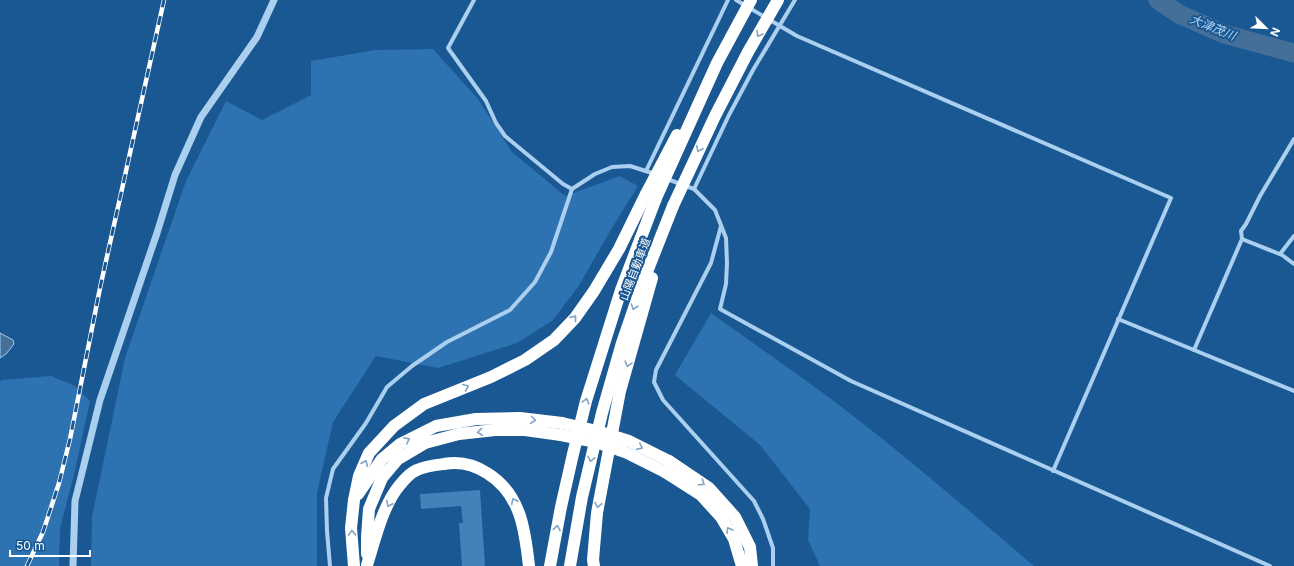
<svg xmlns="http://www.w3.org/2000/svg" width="1294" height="566" viewBox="0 0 1294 566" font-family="Inter,'Noto Sans JP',sans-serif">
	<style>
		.green { fill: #2d72b1 }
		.water { fill: #436f99; stroke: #9ecbf1 }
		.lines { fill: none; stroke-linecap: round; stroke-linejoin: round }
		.river { stroke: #436f99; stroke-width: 19 }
		.building { fill: #4381ba }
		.minor { stroke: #abcfef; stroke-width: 4 }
		.tertiary { stroke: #abcfef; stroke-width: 7 }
		.motorway { stroke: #fff; stroke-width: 12 }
		.rail-casing { stroke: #fff; stroke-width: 4.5 }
		.rail { stroke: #1a5893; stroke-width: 3; stroke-dasharray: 9; stroke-linecap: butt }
		.motorway-bridge { stroke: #fff; stroke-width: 12 }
		.oneway { stroke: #81a3c4 }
		.labels { text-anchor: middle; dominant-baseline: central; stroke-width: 4; stroke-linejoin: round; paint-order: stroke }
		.street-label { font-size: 11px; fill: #fff; stroke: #1a5893 }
		.water-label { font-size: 12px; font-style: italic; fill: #b7d9f6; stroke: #1a5893 }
	</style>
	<rect width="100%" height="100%" fill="#1a5893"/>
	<g class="green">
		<polygon points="433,49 478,99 512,152 565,196 620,176 638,186 615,223 578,287 552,321 517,343 438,368 376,356 333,422 317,493 317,566 91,566 92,517 125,358 186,181 226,101 262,120 311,95 311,61 375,50"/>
		<path d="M711,313c39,28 78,55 116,83 72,54 139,112 207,170h-214l-12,-26 2,-31 -50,-64 -85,-70z"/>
		<polygon points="51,376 75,386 90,401 74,475 60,528 59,566 0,566 0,382 2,380"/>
	</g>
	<polygon class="water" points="0,333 13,340 14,344 6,354 0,358"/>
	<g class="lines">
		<polyline class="river" points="1158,0 1179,14 1224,34 1294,53"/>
	</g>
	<polygon class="building" points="480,490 485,566 462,566 459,523 463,523 461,506 421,509 420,494"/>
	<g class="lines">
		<g class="minor">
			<polyline points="474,0 448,48 486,101 496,123 505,136 563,184 572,189"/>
			<polyline points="736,0 797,36 1171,198 1053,471"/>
			<polyline points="1294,139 1260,196 1246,224 1241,231 1242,239 1282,255 1294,264"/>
			<polyline points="646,171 728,0"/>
			<polyline points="667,179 694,189 715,210 726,238 727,263 726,284 720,309 851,381 1270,566"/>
			<polyline points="694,189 729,115 753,70 795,0"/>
			<polyline points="721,226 711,263 656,370 654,382 663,400 754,501 763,519 773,548 773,566"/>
			<polyline points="1280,254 1294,236"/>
			<polyline points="1118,319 1194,350 1242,239"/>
			<polyline points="1194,350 1294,391"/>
			<polyline points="330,566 327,531 326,498 333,469 366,423 387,387 412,366 447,342 510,310 535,282 551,252 572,189 595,174 612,167 630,166 655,174"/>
		</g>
		<polyline class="tertiary" points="73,566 75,501 100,400 157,233 175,175 201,117 257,37 274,0"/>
		<g class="motorway">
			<polyline points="669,461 709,488 735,517 750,547 752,566"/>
			<polyline points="665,472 701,495 721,517 734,539 742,566"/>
			<polyline points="358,494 382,459 400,444 436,426 476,419 520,418 562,423"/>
			<polyline points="367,554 367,537 369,509 382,478 398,459 425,443 459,434 495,430 525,430 561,435"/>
			<path d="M367,565c8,-25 15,-58 32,-79 4,-5 12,-14 18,-16 8,-4 18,-5 27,-6 16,-3 29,0 43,9 34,21 38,57 42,93"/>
			<polyline points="354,566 351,528 354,500 359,476 369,453 394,426 424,404 491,377 525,360 554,340 575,318 594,291 619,249 646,194"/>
			<polyline points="550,566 561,507 573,454 586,401 621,290 656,198"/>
			<polyline points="570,566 582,497 602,413 622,343 643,282 673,206"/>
			<polyline points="594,566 593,560 597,513 620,391 652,278"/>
		</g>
		<defs>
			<polyline id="rail" points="27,566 43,532 59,483 70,439 100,288 164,0"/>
		</defs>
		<use href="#rail" class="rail-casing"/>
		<use href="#rail" class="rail"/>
		<g class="motorway-bridge">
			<polyline points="646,194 677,135"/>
			<polyline points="656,198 717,63 751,0"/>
			<polyline points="673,206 715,116 748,52 778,0"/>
			<polyline points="562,423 597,431 629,441 669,461"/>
			<polyline points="561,435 596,442 625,452 665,472"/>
		</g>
	</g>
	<defs><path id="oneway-chevron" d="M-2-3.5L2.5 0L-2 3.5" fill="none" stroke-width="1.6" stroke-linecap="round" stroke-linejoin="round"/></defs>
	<g class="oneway">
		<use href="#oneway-chevron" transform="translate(759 34) rotate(120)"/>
		<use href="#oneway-chevron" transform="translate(699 149) rotate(115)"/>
		<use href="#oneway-chevron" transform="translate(634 307) rotate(109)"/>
		<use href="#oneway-chevron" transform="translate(574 318) rotate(-51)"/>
		<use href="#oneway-chevron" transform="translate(628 364) rotate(106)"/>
		<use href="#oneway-chevron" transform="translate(466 387) rotate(-23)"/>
		<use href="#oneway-chevron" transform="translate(586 401) rotate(-75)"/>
		<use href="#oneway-chevron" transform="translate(533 420) rotate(7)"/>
		<use href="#oneway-chevron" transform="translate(480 432) rotate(174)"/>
		<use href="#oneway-chevron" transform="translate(407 440) rotate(-26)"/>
		<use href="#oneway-chevron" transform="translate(640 447) rotate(26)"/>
		<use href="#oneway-chevron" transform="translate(591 459) rotate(103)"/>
		<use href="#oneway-chevron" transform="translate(365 463) rotate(-67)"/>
		<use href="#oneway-chevron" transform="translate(702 483) rotate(34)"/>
		<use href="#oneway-chevron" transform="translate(514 501) rotate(-117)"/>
		<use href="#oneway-chevron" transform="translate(389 504) rotate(117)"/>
		<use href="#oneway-chevron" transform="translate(598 505) rotate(101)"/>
		<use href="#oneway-chevron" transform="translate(557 528) rotate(-80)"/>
		<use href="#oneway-chevron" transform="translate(729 530) rotate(-121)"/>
		<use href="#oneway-chevron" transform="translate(352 533) rotate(-92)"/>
	</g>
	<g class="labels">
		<g class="street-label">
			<text transform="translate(635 269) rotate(-69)">山陽自動車道</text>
		</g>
		<g class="water-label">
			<text transform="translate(1213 27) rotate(22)">大津茂川</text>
		</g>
	</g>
	<g transform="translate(1266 28) rotate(114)" stroke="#1a5893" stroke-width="3" paint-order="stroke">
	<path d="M0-3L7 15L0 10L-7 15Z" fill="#ffffff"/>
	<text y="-6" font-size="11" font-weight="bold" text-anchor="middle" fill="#ffffff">N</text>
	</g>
	<path d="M10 550v6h80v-6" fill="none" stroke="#ffffff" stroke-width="2"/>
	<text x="16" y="550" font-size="12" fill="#ffffff" stroke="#1a5893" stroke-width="3" paint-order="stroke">50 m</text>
</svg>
